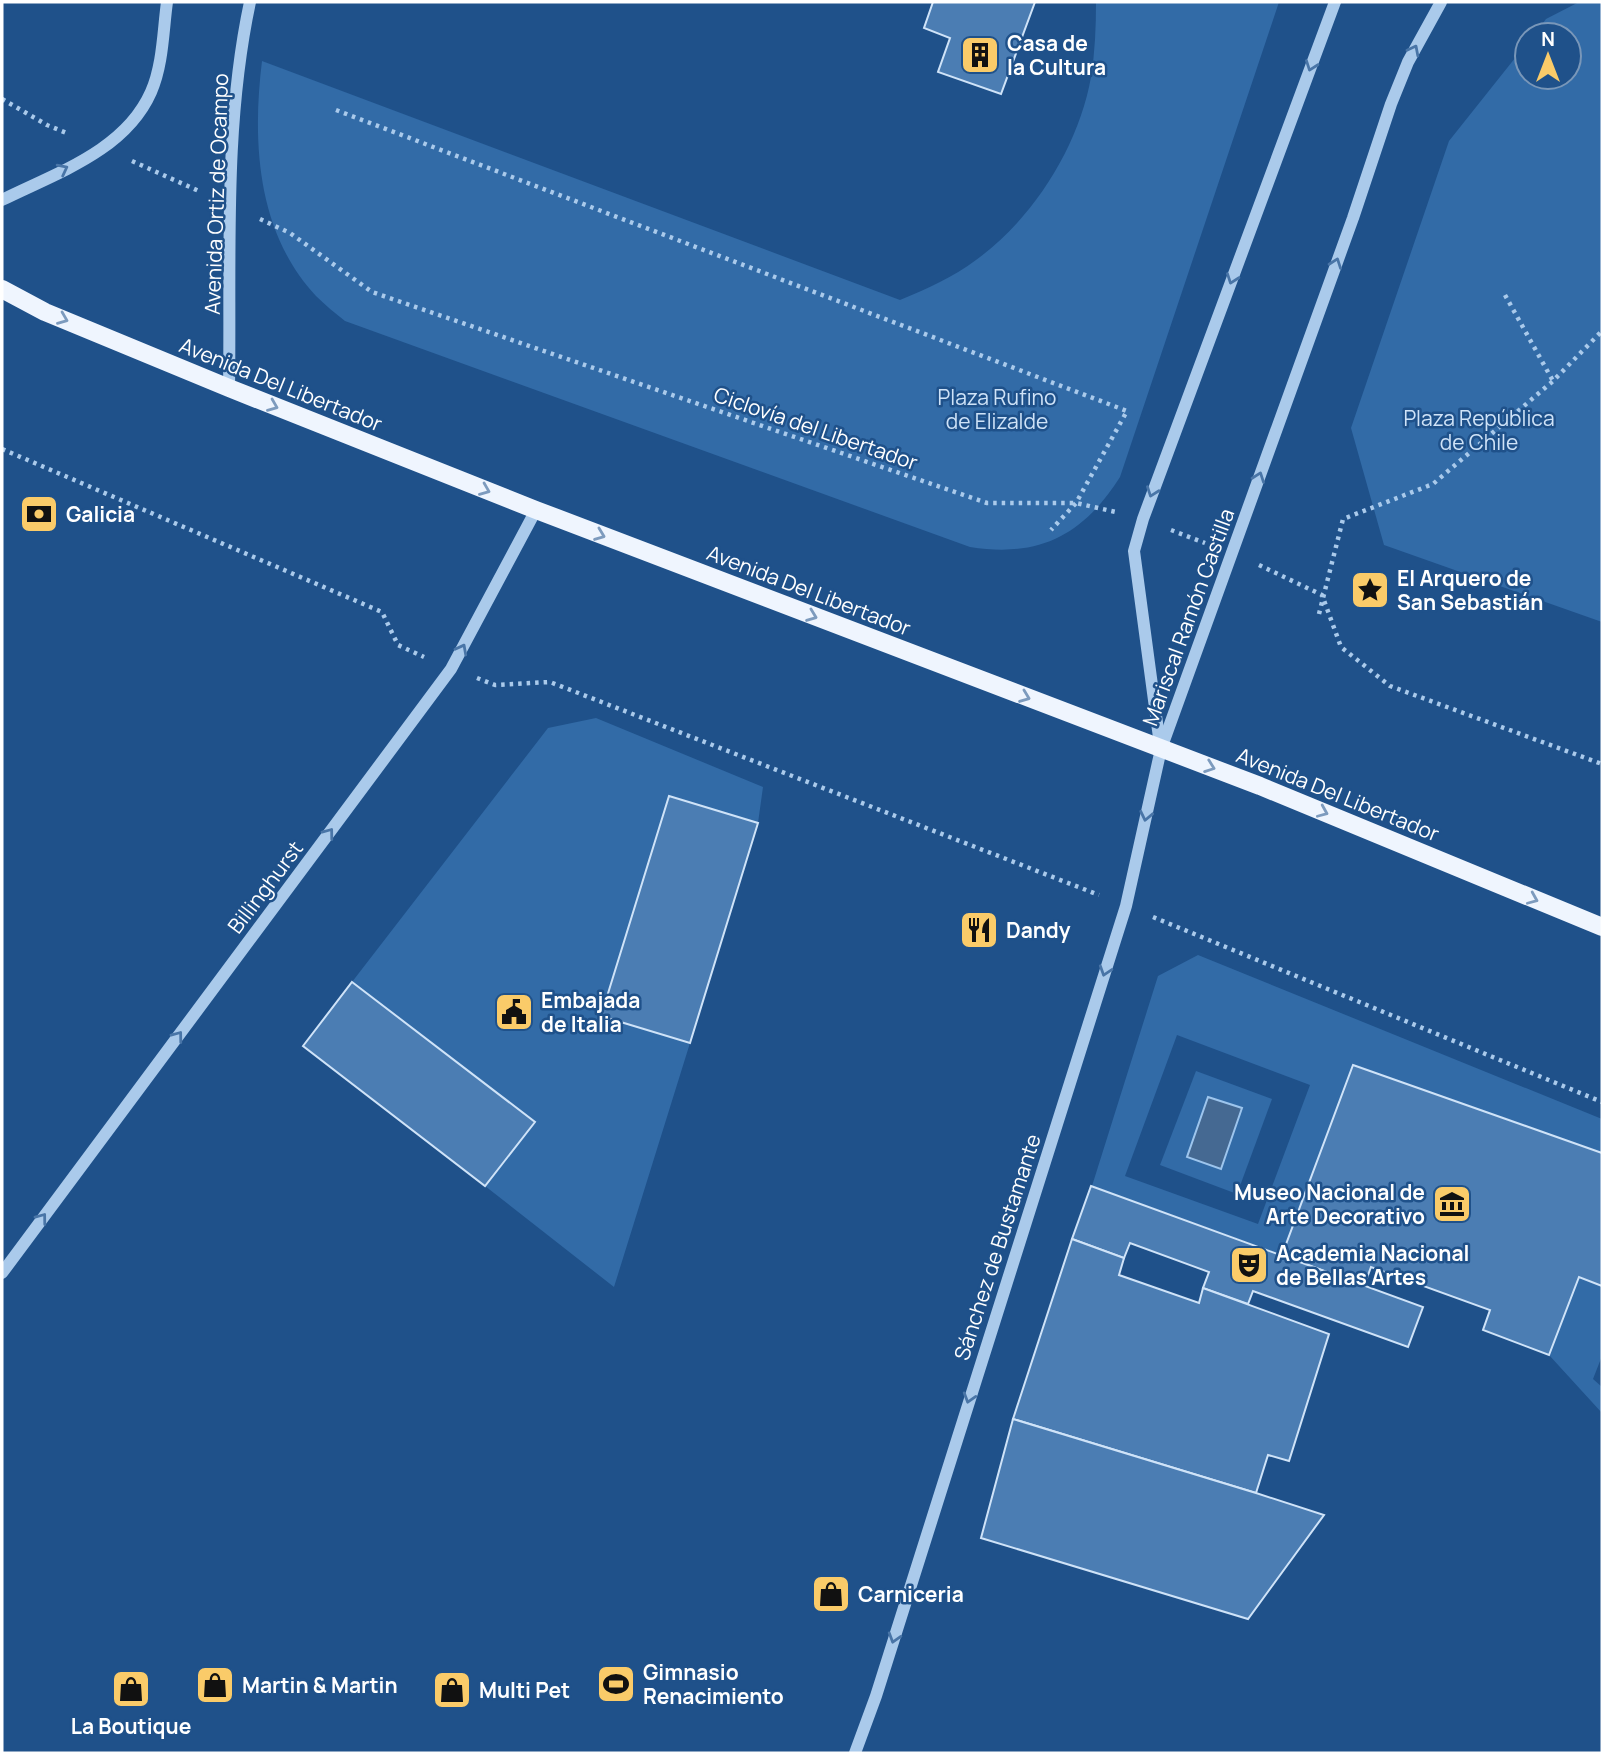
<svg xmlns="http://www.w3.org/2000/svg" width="1604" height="1755" viewBox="0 0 1604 1755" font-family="Manrope,sans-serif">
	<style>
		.green { fill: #326ba7; fill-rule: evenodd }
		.water { fill: #456992; stroke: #9dc5ed; stroke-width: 2 }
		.building { fill: #4b7db3; stroke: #cfe3f8; stroke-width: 2 }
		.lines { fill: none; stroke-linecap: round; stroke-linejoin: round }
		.path { stroke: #aacaeb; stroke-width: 4.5; stroke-dasharray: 3.5 5; stroke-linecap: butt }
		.minor { stroke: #aacaeb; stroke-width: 12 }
		.major { stroke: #eff5fe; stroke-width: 18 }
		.oneway { stroke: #4975a7 }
		.oneway2 { stroke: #7d9bbe }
		.labels { text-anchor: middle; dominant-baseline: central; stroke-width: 5; stroke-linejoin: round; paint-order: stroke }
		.poi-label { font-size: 21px; font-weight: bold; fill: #fff; stroke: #1f518a; text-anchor: start }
		.street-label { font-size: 21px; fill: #fff; stroke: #1f518a }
		.park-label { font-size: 21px; fill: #cfe3f8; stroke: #1f518a }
	</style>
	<rect width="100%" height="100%" fill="#1f518a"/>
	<g class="green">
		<path d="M1096,2h183l-159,475c-37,58 -80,81 -150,70l-625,-226c-10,-8 -20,-16 -29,-25 -59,-63 -64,-154 -54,-235l638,239c27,-11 53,-23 76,-40 57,-41 103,-114 115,-183 4,-25 5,-50 5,-75z"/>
		<polygon points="1579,2 1602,2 1602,622 1384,545 1351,428 1449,141 1527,43 1527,77 1569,77 1569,35 1534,35 1546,19"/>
		<polygon points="596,718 763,787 758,823 669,797 601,1015 690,1043 614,1287 485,1186 535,1122 352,982 548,728"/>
		<path d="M1198,955l404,164v34l-249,-87 -71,189 -190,-69 66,-210zM1177,1035l133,50 -52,139 -133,-48z"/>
		<polygon points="1196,1071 1272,1099 1237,1194 1160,1165"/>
		<polygon points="1579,1277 1602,1286 1602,1356 1593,1379 1602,1387 1602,1413 1549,1355"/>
	</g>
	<polygon class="water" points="1208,1097 1242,1108 1221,1169 1187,1157"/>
	<g class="building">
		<polygon points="933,2 1035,2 1001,94 938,72 950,38 924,28"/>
		<polygon points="669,796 758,823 690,1043 601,1016"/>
		<polygon points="352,982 535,1122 485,1186 303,1046"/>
		<polygon points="1353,1065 1602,1153 1602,1286 1579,1277 1549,1355 1483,1330 1490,1310 1371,1267 1364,1286 1282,1255"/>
		<polygon points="1091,1186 1423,1307 1408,1347 1253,1291 1248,1304 1203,1288 1209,1272 1130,1243 1124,1258 1072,1239"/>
		<polygon points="1072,1239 1124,1258 1119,1275 1199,1303 1203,1288 1329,1334 1289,1461 1268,1455 1256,1493 1013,1419"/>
		<polygon points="1013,1419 1256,1493 1324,1515 1248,1619 981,1538"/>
	</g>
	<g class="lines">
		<g class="path">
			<polyline points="2,99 47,125 69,134"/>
			<polyline points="336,110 1127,411 1076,503 1051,530"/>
			<polyline points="132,161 201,192"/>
			<polyline points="260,219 290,233 372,292 987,503 1076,503 1116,512"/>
			<polyline points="1505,295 1553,381"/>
			<polyline points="2,449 382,612 398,645 424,657"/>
			<polyline points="1171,530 1205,543"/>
			<polyline points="1259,565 1322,595 1341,647 1390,686 1602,764"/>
			<polyline points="1319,614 1343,519 1433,484 1553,381 1602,331"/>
			<polyline points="477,678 495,685 550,682 1099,895"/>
			<polyline points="1153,917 1602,1102"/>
		</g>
		<g class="minor">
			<path d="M2,200c54,-27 123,-49 149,-108 12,-27 12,-61 16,-90"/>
			<path d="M229,388c2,-128 -6,-260 21,-386"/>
			<polyline points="1160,745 1134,551 1143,519 1335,2"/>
			<polyline points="2,1273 451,669 536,510"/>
			<polyline points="855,1753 876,1696 1126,906 1161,749 1353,218 1391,104 1408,62 1441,2"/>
		</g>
		<polyline class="major" points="2,289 45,312 229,388 536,510 1260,786 1602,927"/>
	</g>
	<defs><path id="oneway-chevron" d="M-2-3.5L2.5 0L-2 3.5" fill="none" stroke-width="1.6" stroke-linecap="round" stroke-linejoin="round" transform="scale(1.75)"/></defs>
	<g class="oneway">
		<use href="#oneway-chevron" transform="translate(1414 50) rotate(-63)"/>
		<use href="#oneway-chevron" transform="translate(1311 66) rotate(110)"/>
		<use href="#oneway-chevron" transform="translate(63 169) rotate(-27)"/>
		<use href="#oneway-chevron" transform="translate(1336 263) rotate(-70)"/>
		<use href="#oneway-chevron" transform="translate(1232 279) rotate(110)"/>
		<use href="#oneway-chevron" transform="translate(1259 477) rotate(-70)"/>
		<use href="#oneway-chevron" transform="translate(1152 492) rotate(110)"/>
		<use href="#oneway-chevron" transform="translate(462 649) rotate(-62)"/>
		<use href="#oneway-chevron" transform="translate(1146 816) rotate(102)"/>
		<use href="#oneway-chevron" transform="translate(329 833) rotate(-53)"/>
		<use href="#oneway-chevron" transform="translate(1105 971) rotate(108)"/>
		<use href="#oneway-chevron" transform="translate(178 1036) rotate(-53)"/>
		<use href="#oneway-chevron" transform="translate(42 1218) rotate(-53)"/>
		<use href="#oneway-chevron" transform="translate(969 1398) rotate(107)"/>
		<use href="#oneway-chevron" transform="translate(894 1638) rotate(107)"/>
	</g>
	<g class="oneway2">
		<use href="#oneway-chevron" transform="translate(63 319) rotate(22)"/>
		<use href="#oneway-chevron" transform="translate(273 406) rotate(22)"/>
		<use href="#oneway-chevron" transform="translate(485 490) rotate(22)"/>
		<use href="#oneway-chevron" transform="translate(600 535) rotate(21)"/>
		<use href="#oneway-chevron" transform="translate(812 616) rotate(21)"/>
		<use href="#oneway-chevron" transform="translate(1025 697) rotate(21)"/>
		<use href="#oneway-chevron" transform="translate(1210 767) rotate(20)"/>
		<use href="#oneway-chevron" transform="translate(1323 812) rotate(23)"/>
		<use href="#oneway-chevron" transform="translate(1533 899) rotate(23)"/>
	</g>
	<defs>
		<symbol id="building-square" viewBox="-11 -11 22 22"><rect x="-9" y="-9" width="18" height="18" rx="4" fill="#facb69" stroke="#1f518a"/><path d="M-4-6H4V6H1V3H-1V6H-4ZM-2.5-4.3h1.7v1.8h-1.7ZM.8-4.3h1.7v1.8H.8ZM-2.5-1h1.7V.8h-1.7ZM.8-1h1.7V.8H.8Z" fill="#111"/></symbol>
		<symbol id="bank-square" viewBox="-11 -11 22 22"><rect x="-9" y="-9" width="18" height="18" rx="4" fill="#facb69" stroke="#1f518a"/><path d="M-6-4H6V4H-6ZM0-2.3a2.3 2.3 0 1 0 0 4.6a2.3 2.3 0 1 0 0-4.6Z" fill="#111"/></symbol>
		<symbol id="sight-square" viewBox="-11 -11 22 22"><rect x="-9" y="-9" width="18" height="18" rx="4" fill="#facb69" stroke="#1f518a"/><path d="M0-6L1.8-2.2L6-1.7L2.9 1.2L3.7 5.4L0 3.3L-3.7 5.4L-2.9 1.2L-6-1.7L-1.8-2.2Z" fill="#111"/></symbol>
		<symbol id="restaurant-square" viewBox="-11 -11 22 22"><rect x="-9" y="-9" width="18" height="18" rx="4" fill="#facb69" stroke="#1f518a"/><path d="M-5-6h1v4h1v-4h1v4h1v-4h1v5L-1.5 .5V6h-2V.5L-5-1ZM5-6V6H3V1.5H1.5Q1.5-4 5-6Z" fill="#111"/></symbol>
		<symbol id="civic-square" viewBox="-11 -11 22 22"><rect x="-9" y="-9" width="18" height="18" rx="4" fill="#facb69" stroke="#1f518a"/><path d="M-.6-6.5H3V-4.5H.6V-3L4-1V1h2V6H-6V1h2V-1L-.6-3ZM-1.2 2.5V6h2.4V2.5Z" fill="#111"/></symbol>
		<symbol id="museum-square" viewBox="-11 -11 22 22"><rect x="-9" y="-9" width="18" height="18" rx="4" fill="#facb69" stroke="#1f518a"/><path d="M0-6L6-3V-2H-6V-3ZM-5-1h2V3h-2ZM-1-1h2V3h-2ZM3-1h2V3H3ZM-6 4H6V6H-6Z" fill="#111"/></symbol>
		<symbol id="theatre-square" viewBox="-11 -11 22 22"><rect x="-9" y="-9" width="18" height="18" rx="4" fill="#facb69" stroke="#1f518a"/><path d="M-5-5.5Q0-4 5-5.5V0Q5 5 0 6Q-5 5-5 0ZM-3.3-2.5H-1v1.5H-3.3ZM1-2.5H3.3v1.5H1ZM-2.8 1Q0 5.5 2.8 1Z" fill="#111"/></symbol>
		<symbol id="shop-square" viewBox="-11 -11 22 22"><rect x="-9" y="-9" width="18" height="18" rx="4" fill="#facb69" stroke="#1f518a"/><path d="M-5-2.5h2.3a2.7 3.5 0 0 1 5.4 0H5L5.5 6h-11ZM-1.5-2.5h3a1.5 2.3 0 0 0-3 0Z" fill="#111"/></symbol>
		<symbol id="stadium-square" viewBox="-11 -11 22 22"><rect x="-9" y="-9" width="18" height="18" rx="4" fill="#facb69" stroke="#1f518a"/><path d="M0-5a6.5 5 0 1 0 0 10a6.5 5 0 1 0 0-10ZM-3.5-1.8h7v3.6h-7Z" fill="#111"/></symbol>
	</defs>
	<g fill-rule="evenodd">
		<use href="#building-square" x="958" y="33" width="44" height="44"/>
		<use href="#bank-square" x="17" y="492" width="44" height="44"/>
		<use href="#sight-square" x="1348" y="568" width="44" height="44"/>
		<use href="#restaurant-square" x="957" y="908" width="44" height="44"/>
		<use href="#civic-square" x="492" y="990" width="44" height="44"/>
		<use href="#museum-square" x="1430" y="1182" width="44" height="44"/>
		<use href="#theatre-square" x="1227" y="1243" width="44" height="44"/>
		<use href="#shop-square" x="809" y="1572" width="44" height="44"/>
		<use href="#stadium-square" x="594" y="1662" width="44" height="44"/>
		<use href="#shop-square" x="193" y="1663" width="44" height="44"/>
		<use href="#shop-square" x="109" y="1667" width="44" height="44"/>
		<use href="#shop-square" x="430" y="1668" width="44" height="44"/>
	</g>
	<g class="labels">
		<g class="poi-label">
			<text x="1007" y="43">Casa de<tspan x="1007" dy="24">la Cultura</tspan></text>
			<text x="66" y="514">Galicia</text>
			<text x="1397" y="578">El Arquero de<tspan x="1397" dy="24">San Sebastián</tspan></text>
			<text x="1006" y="930">Dandy</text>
			<text x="541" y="1000">Embajada<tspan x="541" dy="24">de Italia</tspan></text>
			<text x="1425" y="1192" text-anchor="end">Museo Nacional de<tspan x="1425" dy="24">Arte Decorativo</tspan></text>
			<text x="1276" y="1253">Academia Nacional<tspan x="1276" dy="24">de Bellas Artes</tspan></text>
			<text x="858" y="1594">Carniceria</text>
			<text x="643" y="1672">Gimnasio<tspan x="643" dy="24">Renacimiento</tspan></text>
			<text x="242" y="1685">Martin &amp; Martin</text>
			<text x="479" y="1690">Multi Pet</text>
			<text x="131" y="1726" text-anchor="middle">La Boutique</text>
		</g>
		<g class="street-label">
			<text transform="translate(216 194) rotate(-88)">Avenida Ortiz de Ocampo</text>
			<text transform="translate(281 384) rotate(22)">Avenida Del Libertador</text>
			<text transform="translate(816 428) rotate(19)">Ciclovía del Libertador</text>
			<text transform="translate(809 590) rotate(21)">Avenida Del Libertador</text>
			<text transform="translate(1188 617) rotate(-70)">Mariscal Ramón Castilla</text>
			<text transform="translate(1338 794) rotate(22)">Avenida Del Libertador</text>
			<text transform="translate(265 887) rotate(-53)">Billinghurst</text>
			<text transform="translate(997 1247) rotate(-72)">Sánchez de Bustamante</text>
		</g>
		<g class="park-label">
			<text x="997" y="397">Plaza Rufino<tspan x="997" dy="24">de Elizalde</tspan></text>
			<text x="1479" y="418">Plaza República<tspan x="1479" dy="24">de Chile</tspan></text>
		</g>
	</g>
	<rect width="1604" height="1755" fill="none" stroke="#ffffff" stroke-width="7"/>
	<g transform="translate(1548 56)"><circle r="33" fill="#1f518a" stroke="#7997b9" stroke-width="2"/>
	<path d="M0-5L12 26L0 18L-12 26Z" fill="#facb69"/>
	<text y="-10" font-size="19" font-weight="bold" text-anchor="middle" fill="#ffffff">N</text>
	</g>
</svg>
